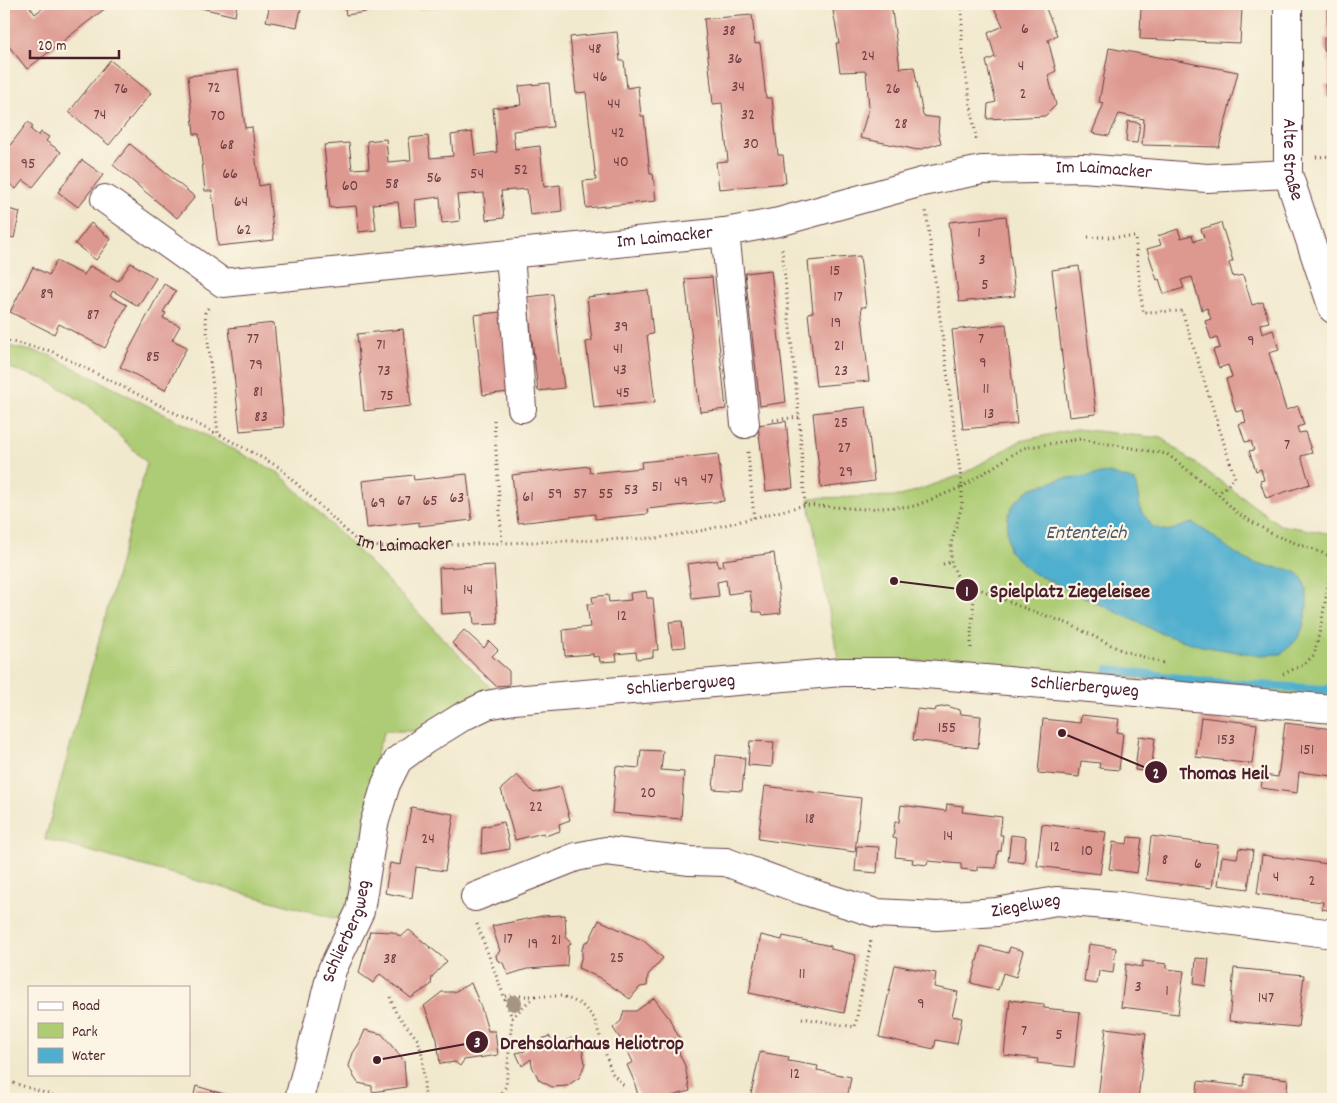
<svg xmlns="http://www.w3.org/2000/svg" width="1337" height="1103" viewBox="0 0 1337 1103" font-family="Dekko,sans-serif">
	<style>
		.green { fill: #adcc74; stroke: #7c7650 }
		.water { fill: #4fafce; stroke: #4c677c }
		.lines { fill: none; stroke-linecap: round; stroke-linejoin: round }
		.stream { stroke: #4fafce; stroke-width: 9 }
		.building { fill: #dd9890 }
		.minor-casing { stroke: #633d43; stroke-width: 30 }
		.path { stroke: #633d43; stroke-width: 3; stroke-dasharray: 1 4; stroke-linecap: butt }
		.minor { stroke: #fff; stroke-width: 28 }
		.tree { fill: #a69680 }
		.labels { text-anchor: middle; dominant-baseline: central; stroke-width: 4.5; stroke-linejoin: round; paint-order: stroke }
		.number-label { font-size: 16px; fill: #6f3d44 }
		.street-label { font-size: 19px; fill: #4a1f2b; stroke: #fcf5e5 }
		.water-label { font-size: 20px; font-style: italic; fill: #4c596c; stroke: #fcf5e5 }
		.leader { fill: none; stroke: #4a1f2b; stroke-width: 2 }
		.callout-dot { fill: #4a1f2b; stroke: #fcf5e5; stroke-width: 2 }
		.mark-label { font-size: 15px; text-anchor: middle; font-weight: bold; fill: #fff }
		.callout-label { font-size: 20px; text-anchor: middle; font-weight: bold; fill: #4a1f2b; stroke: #fcf5e5; stroke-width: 4.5; stroke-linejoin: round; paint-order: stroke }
	</style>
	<rect width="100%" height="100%" fill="#fcf5e5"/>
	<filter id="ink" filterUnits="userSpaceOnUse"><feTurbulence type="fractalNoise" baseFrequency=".02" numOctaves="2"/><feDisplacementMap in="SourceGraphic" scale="10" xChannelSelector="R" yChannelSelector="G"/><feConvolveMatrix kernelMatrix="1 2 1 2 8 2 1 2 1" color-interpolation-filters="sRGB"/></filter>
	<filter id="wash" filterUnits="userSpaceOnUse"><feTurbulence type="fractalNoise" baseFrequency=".0096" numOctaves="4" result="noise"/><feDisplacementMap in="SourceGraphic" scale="20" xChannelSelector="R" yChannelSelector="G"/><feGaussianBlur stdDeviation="1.12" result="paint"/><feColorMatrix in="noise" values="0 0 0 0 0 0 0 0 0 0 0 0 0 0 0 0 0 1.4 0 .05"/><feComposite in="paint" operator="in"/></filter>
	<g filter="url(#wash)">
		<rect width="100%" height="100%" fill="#f1e9cd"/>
		<g class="green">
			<polygon points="4,345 49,355 279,473 375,568 493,690 416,731 385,731 378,749 351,898 337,919 45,839 147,463 88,405 47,380 4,366"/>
			<polygon points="1076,429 1161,438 1280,525 1333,534 1333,699 1282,696 1116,676 918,661 839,664 808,498 901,496 961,475 1020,441"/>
		</g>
		<path class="water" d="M1109,473l26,8 6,30 12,16 15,4 24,-8c21,10 36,28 57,38 14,7 31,5 45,10 19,8 14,48 6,63 -4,8 -12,14 -18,20l-26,1 -55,-9 -36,-11 -134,-63 -22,-21 -2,-20 1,-15 7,-14 15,-13 31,-10z"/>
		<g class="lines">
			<polyline class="stream" points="1108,669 1206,682 1333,690"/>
		</g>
		<g id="blocks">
			<g class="building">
				<polygon points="14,4 28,4 35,14 48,4 104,4 107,7 27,69 4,40 4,12"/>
				<polygon points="184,4 237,4 235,16"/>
				<polygon points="270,4 302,4 297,27 266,21"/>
				<polygon points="344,4 372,4 373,11 346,15"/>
				<polygon points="419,4 451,4 451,5 420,9"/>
				<polygon points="836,4 891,4 900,68 914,67 923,116 939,118 938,131 941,143 918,150 860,138 869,107 866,71 840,72 836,43 839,43 833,11 837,10"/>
				<polygon points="992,4 1044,4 1057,35 1048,40 1056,71 1048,75 1056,105 1045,116 987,119 988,104 996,102 986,61 995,57 988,33 1003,26"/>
				<polygon points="1141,4 1238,4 1238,8 1242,8 1240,43 1140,39"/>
				<polygon points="1327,9 1333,9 1333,125 1330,125 1329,97 1326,97 1325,84 1329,84 1328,52 1324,51 1324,38 1328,38"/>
				<polygon points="752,15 755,44 760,43 766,98 772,98 778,155 783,155 786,183 719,189 716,162 728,161 722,103 713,104 704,19"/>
				<polygon points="617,32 620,61 624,61 627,88 638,86 641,116 644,116 650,174 653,174 656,201 586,208 583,181 596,180 586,92 576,93 570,37"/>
				<polygon points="1109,48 1238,72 1219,147 1142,145 1144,119 1119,114 1109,136 1092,133 1104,103 1099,102"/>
				<polygon points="110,60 151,93 109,145 69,112"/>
				<polygon points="238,70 245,128 252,127 259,186 268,184 274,240 218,246 212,191 205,191 199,134 194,134 188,76"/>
				<polygon points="549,83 553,127 513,131 515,149 540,146 544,187 560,185 562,211 530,215 527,189 501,191 504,218 486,220 484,193 457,195 460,221 442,223 440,197 415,200 417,226 401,227 398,202 373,204 376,230 359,232 356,206 330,208 324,145 349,143 352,169 369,168 367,141 386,139 388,162 411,160 409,138 428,136 430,158 453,156 451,135 472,132 475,155 497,152 493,108 521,105 519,86"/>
				<polygon points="1128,121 1140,123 1137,143 1126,142"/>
				<polygon points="28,122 33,126 31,130 39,136 41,132 49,137 46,141 61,152 33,187 23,180 16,189 6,181 4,183 4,153"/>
				<polygon points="130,144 195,197 177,218 113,165"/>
				<polygon points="82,160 103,175 78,207 58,192"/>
				<polygon points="4,208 20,212 14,238 7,236 4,246"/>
				<polygon points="1006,216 1015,296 959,302 949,222"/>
				<polygon points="91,223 111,239 96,260 75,244"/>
				<polygon points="1221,223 1233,261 1229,263 1233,277 1243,275 1252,305 1263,302 1269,322 1260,324 1262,334 1273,330 1279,350 1269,353 1286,410 1298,406 1304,425 1297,427 1299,433 1305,432 1312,453 1301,456 1310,484 1266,498 1260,481 1264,480 1261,469 1256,471 1249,451 1254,450 1251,441 1245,442 1239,424 1246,422 1243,410 1236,412 1226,379 1232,377 1228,365 1219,368 1213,350 1220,348 1217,338 1211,339 1205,321 1211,319 1207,308 1202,310 1192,277 1181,280 1184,288 1164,294 1159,279 1157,280 1147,249 1161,245 1158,236 1178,229 1181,238 1192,235 1194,241 1204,238 1201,229"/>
				<polygon points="860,256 866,307 861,307 869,381 816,386 808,313 813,312 808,261"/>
				<polygon points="56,261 84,275 90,266 118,281 131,263 156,278 138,306 113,291 110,296 127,305 105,348 59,324 54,334 10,312 33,267 49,275"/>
				<polygon points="1079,266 1096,414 1069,417 1052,270"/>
				<polygon points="771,270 786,402 760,406 745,273"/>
				<polygon points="712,277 726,409 700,412 685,279"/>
				<polygon points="164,284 176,291 163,312 166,313 163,318 180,326 172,340 187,347 165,390 120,367"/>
				<polygon points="648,290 653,334 647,335 655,402 594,408 586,342 592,341 587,297"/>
				<polygon points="553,294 564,388 538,391 527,297"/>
				<polygon points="500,312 509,392 483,395 474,315"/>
				<polygon points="274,323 284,427 240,431 229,328"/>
				<polygon points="1006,324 1017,424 963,429 952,330"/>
				<polygon points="403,329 411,406 364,411 357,334"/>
				<polygon points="866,407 874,481 821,488 813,413"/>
				<polygon points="786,421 793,488 766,491 758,425"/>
				<polygon points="718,454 724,501 647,509 648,514 595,519 595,514 518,523 512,475 589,466 590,473 642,468 641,462"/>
				<polygon points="467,474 472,520 419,526 419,522 367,528 362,481 413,475 414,480"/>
				<polygon points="774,553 781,613 763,615 762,612 753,612 750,591 728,594 726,580 717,582 719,596 692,599 687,564 717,560 718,567 724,566 723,560"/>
				<polygon points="494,565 498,624 474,625 473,612 441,614 439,568"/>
				<polygon points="646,591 647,598 653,598 658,650 653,650 653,657 637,659 636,652 616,654 617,661 600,662 599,656 593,657 593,654 565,656 563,630 590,627 587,604 593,604 592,597 608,595 609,602 631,600 630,593"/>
				<polygon points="682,621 685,647 672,648 669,622"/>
				<polygon points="464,630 484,648 489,641 498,650 492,656 509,671 509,685 496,686 452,643"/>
				<polygon points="947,706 960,710 961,714 981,716 978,748 913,740 917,709 935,711 936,708"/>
				<polygon points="1081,715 1119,719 1117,732 1123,733 1119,770 1099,768 1100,763 1081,761 1079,777 1038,773 1043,719 1080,723"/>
				<polygon points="1201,717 1257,724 1252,764 1196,757"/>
				<polygon points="1285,723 1333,729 1333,776 1299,772 1297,793 1261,788 1263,775 1278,777"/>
				<polygon points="1139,736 1155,738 1151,772 1135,770"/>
				<polygon points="750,741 774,742 772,767 748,765"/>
				<polygon points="641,750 663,751 661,770 684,772 681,819 612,813 616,766 639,768"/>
				<polygon points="716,755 745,758 742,791 713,789"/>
				<polygon points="517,775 534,793 561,787 570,820 559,824 560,831 545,836 543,833 515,840 501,789"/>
				<polygon points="765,786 861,798 855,852 758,839"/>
				<polygon points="947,804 963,806 962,812 1002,817 1000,835 1003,835 1001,851 998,851 996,868 977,867 977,871 961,869 961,864 928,861 927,865 912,863 913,859 895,857 897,839 893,838 895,822 899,822 901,805 946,811"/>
				<polygon points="411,807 454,814 445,871 416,867 412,898 385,893 390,863 401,865"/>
				<polygon points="504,822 510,849 481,854 482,827"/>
				<polygon points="1042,824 1106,832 1100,874 1037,866"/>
				<polygon points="1011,835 1026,837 1024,863 1008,861"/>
				<polygon points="1151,836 1218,845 1212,888 1146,880"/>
				<polygon points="1128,837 1142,838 1137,873 1109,869 1113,842 1127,844"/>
				<polygon points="857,846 879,847 877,873 855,871"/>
				<polygon points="1239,848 1253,850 1248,889 1218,885 1222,856 1237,858"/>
				<polygon points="1262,855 1328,864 1328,859 1333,860 1333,911 1322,909 1323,902 1257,894"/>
				<polygon points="565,915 566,938 571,943 568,947 567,966 527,969 508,975 503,963 497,960 496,955 500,951 492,926 542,916"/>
				<polygon points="599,920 644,941 663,958 648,975 647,986 640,987 630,999 600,978 578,968 582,956 582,949 585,942 589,941"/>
				<polygon points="409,930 447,961 432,977 431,985 411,998 380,974 373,983 359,973 370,931 393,932 401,937"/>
				<polygon points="761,935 782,940 783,936 831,946 831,949 856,955 844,1013 749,993"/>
				<polygon points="1089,944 1116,948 1113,973 1099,971 1097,984 1084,982"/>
				<polygon points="981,946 1008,953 1010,947 1023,951 1016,977 1003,973 998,990 971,983"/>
				<polygon points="1196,958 1209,959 1206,986 1194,984"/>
				<polygon points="1143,961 1167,964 1167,969 1184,971 1178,1014 1121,1007 1126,964 1142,967"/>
				<polygon points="895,965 936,973 934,987 958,992 952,1016 962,1018 957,1044 936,1040 934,1049 879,1037"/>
				<polygon points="1234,968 1304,975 1298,1027 1229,1021"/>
				<polygon points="471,983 481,1007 488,1031 495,1031 498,1055 464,1060 460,1066 455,1062 440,1064 437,1039 424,1006 442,992 454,992"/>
				<polygon points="654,998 669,1018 681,1041 675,1044 685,1066 690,1091 665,1098 665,1099 639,1099 634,1081 627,1065 633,1062 625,1046 613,1028 621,1021 624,1011 636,1011"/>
				<polygon points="1010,1000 1044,1004 1044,1008 1080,1012 1074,1067 1037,1063 1038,1059 1004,1055"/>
				<polygon points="1106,1028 1146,1033 1138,1099 1098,1099"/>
				<polygon points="365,1030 382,1034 404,1061 406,1087 372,1092 372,1086 358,1083 354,1077 349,1066 353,1053 359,1044"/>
				<polygon points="549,1036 552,1040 565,1041 571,1038 582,1048 585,1063 580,1077 567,1086 552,1087 539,1080 532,1066 531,1059 522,1066 516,1053 525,1051 526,1045 534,1048 542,1039"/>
				<polygon points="760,1052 789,1057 788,1061 818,1066 817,1070 851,1077 847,1099 750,1099"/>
				<polygon points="1245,1074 1288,1079 1286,1099 1196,1099 1198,1081 1244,1086"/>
				<polygon points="196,1086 241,1099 193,1099"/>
			</g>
		</g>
	</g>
	<g filter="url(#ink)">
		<use href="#blocks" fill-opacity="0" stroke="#633d43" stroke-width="1"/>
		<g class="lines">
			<defs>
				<g id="minor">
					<path id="s2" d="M1288,4v170l45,135"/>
					<path id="s3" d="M105,199l118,84 502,-51 54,-10 143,-40 60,-12 101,-2 124,10 81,-4"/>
					<polyline points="725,232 745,424"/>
					<polyline points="510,255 522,408"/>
					<path id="s4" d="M475,897l101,-40 30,-6 84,10 36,1 76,28 74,23 61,3 60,-4 59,-11 64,5 213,28"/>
					<path id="s5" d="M299,1099l33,-129 28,-59 14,-87 12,-40 12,-24 27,-20 37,-23 25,-12 27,-5 328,-28h61l430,37"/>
				</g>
			</defs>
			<use href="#minor" class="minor-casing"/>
			<g class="path">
				<polyline points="962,4 962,52 977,142"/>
				<polyline points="1316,157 1333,156"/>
				<polyline points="1088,237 1135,237 1143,312 1182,311 1235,478 1218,494"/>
				<polyline points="782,249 799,417 805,505"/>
				<path id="s1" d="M208,308l-3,5 13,121 61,33 78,74 22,6 279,-9 47,-8 100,-25 59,4 51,-3 47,-19 -36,-277"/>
				<polyline points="4,340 51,351 217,434"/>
				<polyline points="494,420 502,543"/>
				<polyline points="773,420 799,417"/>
				<polyline points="748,452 754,518"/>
				<polyline points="943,564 951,562"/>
				<polyline points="971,648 971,634 975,587"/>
				<polyline points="1163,663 1121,650 1069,624 1016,605 975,587 957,576 951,562 951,544 962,505 962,487 1023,448 1080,439 1167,454 1218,494 1237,513 1274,535 1333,557"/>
				<polyline points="1283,674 1303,665 1314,655 1320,630 1333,559"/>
				<polyline points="477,924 512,1018 506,1086 498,1099"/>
				<polyline points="505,996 562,996 581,1004 594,1018 612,1073 624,1086"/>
				<polyline points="390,997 396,1013 418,1040 422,1054 425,1097 428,1099"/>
				<polyline points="512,1018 533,997"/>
				<polyline points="802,1018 855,1027 871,941"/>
				<polyline points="4,1080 64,1099"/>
			</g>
			<use href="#minor" class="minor"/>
		</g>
		<circle class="tree" cx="514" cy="1003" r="8"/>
	</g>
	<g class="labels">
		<g class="number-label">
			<text x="1025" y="29">6</text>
			<text x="729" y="31">38</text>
			<text x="595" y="49">48</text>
			<text x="868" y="56">24</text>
			<text x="735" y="59">36</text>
			<text x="1021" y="66">4</text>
			<text x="600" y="77">46</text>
			<text x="738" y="87">34</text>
			<text x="214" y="88">72</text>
			<text x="121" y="89">76</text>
			<text x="893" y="89">26</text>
			<text x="1023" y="94">2</text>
			<text x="614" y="104">44</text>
			<text x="100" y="115">74</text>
			<text x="748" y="115">32</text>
			<text x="218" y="116">70</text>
			<text x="901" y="124">28</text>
			<text x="618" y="133">42</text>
			<text x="751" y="144">30</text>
			<text x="227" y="145">68</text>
			<text x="621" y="162">40</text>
			<text x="28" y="164">95</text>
			<text x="521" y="170">52</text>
			<text x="230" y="174">66</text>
			<text x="477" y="174">54</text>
			<text x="434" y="178">56</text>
			<text x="392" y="184">58</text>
			<text x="350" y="186">60</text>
			<text x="241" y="202">64</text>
			<text x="244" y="230">62</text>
			<text x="979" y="233">1</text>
			<text x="982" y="260">3</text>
			<text x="835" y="271">15</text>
			<text x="985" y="285">5</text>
			<text x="47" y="294">89</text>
			<text x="838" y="297">17</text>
			<text x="93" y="315">87</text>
			<text x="836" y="323">19</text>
			<text x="621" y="327">39</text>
			<text x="253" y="339">77</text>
			<text x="981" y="339">7</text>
			<text x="1251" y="341">9</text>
			<text x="381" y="345">71</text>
			<text x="839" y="346">21</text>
			<text x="618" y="349">41</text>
			<text x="153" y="357">85</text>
			<text x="983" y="363">9</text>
			<text x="256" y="365">79</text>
			<text x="620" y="370">43</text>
			<text x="384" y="371">73</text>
			<text x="841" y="371">23</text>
			<text x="986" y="389">11</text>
			<text x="258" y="392">81</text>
			<text x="623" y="393">45</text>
			<text x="387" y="396">75</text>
			<text x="989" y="414">13</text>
			<text x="261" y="417">83</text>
			<text x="841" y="423">25</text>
			<text x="1287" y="445">7</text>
			<text x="844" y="448">27</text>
			<text x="846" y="472">29</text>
			<text x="707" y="479">47</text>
			<text x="681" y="482">49</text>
			<text x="657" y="487">51</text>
			<text x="631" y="490">53</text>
			<text x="555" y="494">59</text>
			<text x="580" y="494">57</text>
			<text x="606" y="494">55</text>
			<text x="528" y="497">61</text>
			<text x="457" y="498">63</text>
			<text x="404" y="501">67</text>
			<text x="430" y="501">65</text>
			<text x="378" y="503">69</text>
			<text x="468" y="590">14</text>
			<text x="622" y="616">12</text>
			<text x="947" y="728">155</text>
			<text x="1226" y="740">153</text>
			<text x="1307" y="750">151</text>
			<text x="648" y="793">20</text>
			<text x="536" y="807">22</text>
			<text x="810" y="819">18</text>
			<text x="948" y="836">14</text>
			<text x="428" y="839">24</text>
			<text x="1055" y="847">12</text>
			<text x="1087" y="851">10</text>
			<text x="1165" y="860">8</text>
			<text x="1198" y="864">6</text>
			<text x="1276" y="877">4</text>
			<text x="1312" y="881">2</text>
			<text x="508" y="939">17</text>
			<text x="556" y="940">21</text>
			<text x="533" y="944">19</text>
			<text x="617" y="958">25</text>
			<text x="390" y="959">38</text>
			<text x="802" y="974">11</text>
			<text x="1138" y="987">3</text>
			<text x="1167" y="991">1</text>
			<text x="1266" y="998">147</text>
			<text x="921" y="1004">9</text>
			<text x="1024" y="1031">7</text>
			<text x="1059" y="1035">5</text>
			<text x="795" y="1074">12</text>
		</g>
		<g class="street-label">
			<text stroke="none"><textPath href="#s2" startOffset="156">Alte Straße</textPath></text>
			<text stroke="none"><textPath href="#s3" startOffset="1036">Im Laimacker</textPath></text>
			<text stroke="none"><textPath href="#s3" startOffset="589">Im Laimacker</textPath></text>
			<text stroke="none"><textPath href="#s1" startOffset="352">Im Laimacker</textPath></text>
			<text stroke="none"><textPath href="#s5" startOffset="655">Schlierbergweg</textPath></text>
			<text stroke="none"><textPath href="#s5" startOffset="1060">Schlierbergweg</textPath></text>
			<text stroke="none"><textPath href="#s4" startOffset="569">Ziegelweg</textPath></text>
			<text stroke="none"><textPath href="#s5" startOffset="175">Schlierbergweg</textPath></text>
		</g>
		<g class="water-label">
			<text x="1086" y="534">Ententeich</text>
		</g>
	</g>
	<path class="leader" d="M894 581L967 590M1062 733L1156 772M377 1060L477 1042"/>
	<g class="callout-dot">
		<circle cx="894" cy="581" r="5"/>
		<circle cx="1062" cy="733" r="5"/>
		<circle cx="377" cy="1060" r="5"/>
		<circle cx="967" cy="590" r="12"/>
		<circle cx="1156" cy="772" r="12"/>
		<circle cx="477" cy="1042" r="12"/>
	</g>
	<g class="mark-label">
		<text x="967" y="596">1</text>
		<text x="1156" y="778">2</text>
		<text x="477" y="1047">3</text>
	</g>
	<g class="callout-label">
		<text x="1070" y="597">Spielplatz Ziegeleisee</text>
		<text x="1224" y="779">Thomas Heil</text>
		<text x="592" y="1049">Drehsolarhaus Heliotrop</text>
	</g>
	<rect width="1337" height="1103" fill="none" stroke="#fcf5e5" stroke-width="20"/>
	<rect x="28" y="986" width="162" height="90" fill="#fcf5e5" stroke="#b59f9b"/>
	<rect x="38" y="1002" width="25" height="8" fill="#ffffff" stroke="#b59f9b"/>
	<text x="72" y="1010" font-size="15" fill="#4a1f2b">Road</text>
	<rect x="38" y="1023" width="25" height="15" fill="#adcc74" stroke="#b59f9b"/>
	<text x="72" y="1036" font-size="15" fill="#4a1f2b">Park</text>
	<rect x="38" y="1048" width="25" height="15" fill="#4fafce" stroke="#b59f9b"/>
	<text x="72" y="1060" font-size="15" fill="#4a1f2b">Water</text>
	<path d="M30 50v8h89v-8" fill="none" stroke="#4a1f2b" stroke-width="2.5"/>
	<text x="38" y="50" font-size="15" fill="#4a1f2b" stroke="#fcf5e5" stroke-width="4" paint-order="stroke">20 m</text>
</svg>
